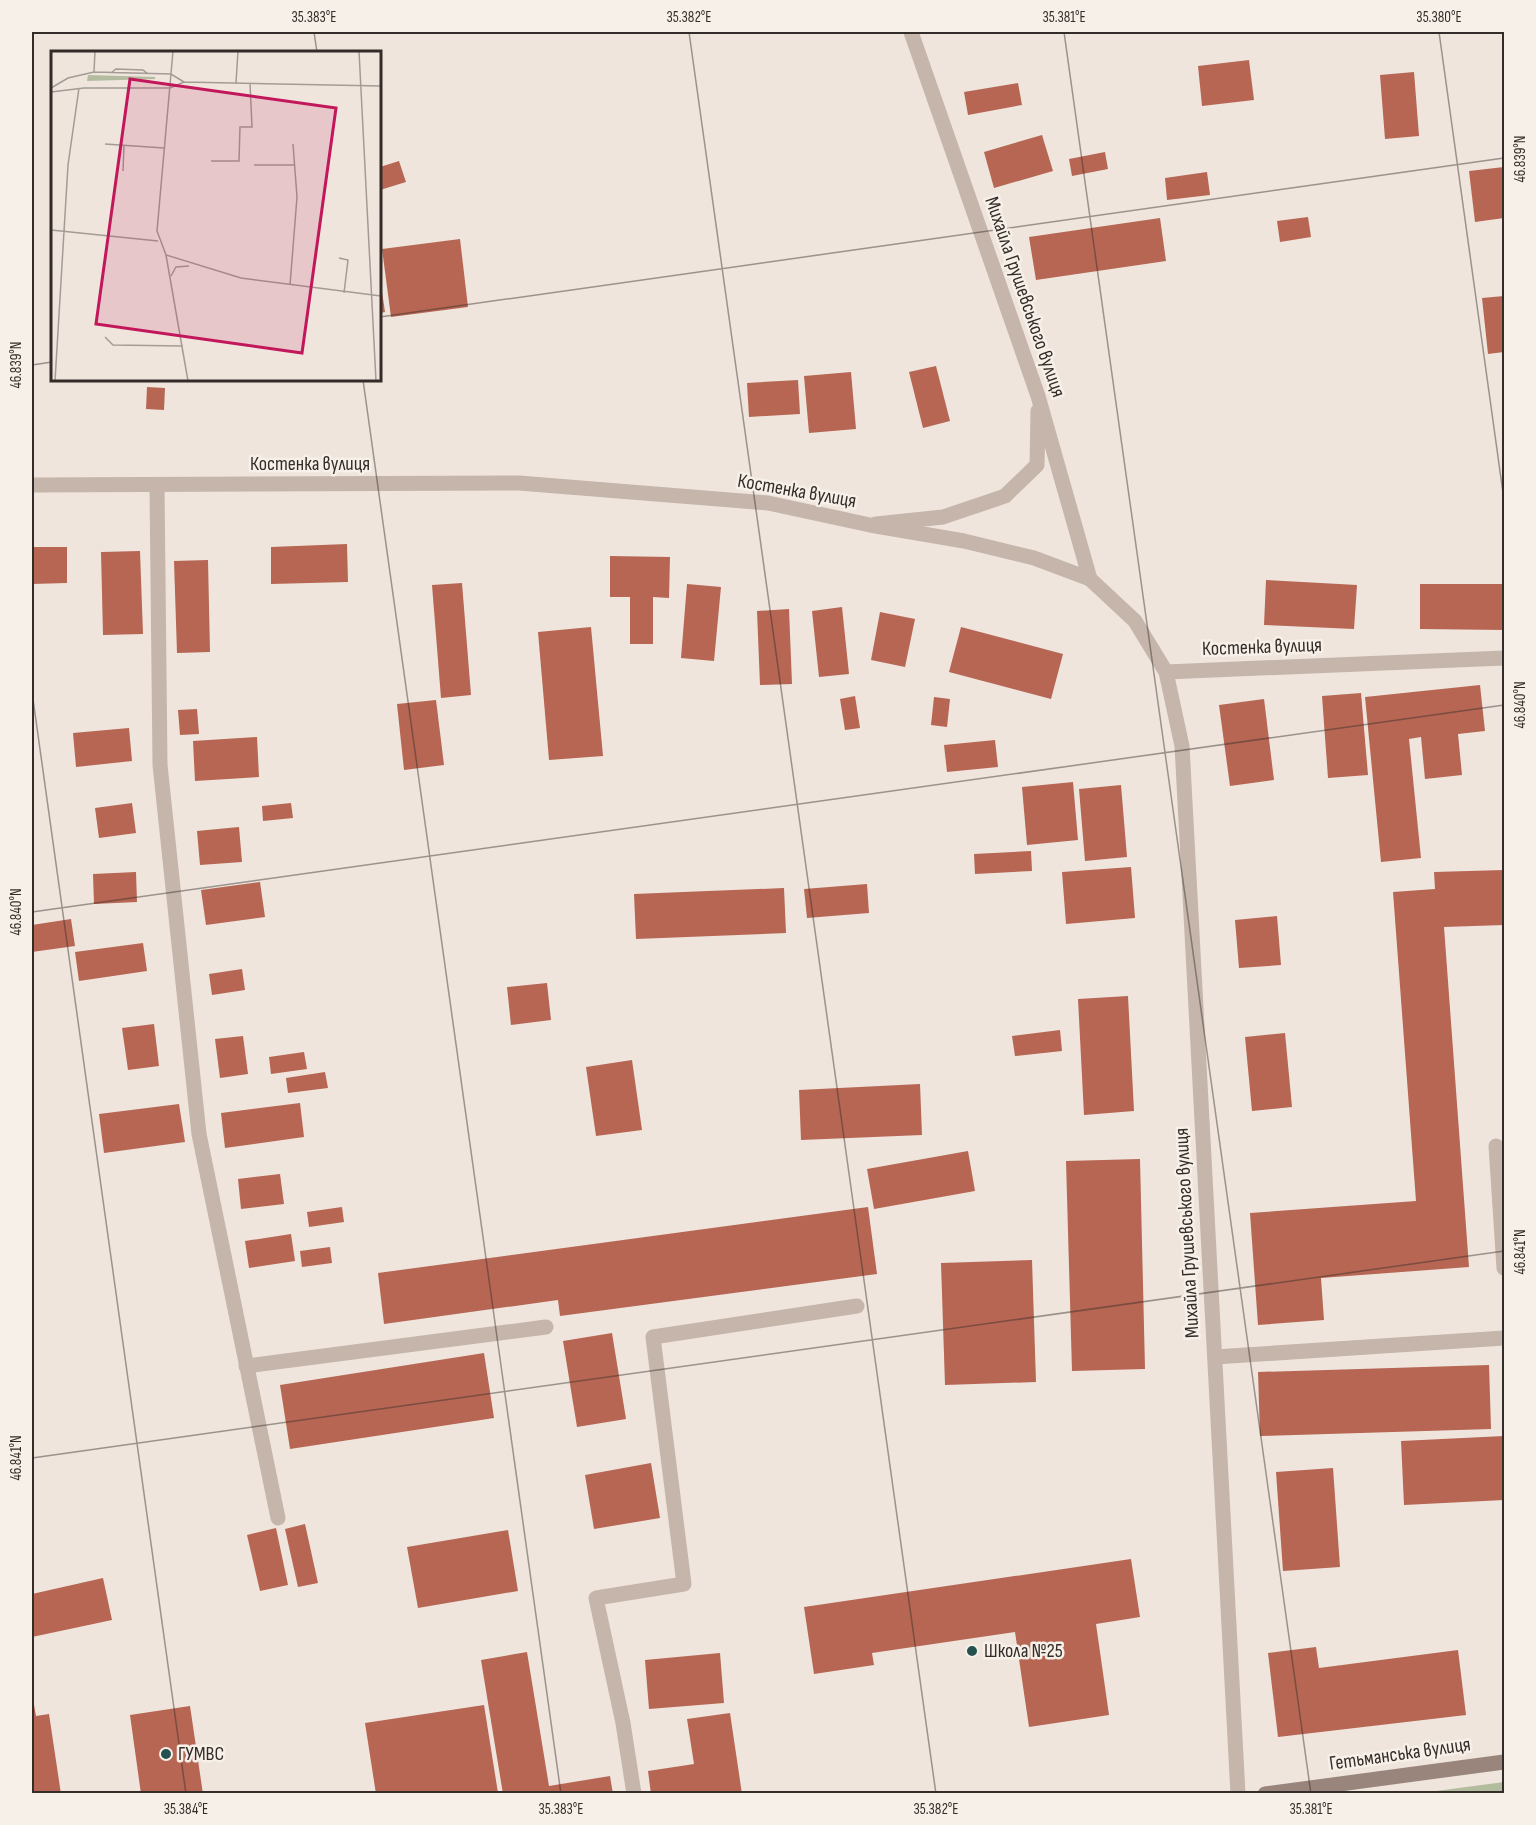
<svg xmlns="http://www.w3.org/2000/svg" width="1536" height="1825" viewBox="0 0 1536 1825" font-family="'Sofia Sans Condensed',sans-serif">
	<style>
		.green { fill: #b4bc9f }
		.building { fill: #b66653 }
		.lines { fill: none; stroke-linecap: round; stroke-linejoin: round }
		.lane { stroke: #c5b5aa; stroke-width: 15 }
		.street { stroke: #c5b5aa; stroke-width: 15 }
		.secondary { stroke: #99857c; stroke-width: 15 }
		.ticks { fill: none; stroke: #342c29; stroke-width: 1.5; stroke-opacity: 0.45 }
		.poi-dot { fill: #245050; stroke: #f7f0e9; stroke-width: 2 }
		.labels { text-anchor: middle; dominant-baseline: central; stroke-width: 5; stroke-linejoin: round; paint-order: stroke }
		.street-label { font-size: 20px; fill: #342c29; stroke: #f7f0e9 }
		.poi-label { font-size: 20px; fill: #342c29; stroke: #f7f0e9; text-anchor: start }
		.inset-road { fill: none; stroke: #a49b95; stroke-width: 1.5 }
		.view { fill: #c2185b; fill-opacity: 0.15; stroke: #c2185b; stroke-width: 3 }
		.inset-edge { fill: none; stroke: #342c29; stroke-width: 3 }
		.neatline { fill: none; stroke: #342c29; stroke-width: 2 }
		.ticks-label { font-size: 15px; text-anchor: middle; fill: #342c29 }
	</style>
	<rect width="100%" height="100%" fill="#efe5dd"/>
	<polygon class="green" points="1504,1782 1504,1793 1421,1793"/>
	<g class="building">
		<polygon points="1249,60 1254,100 1202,106 1198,66"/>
		<polygon points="1414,72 1419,136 1385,139 1380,75"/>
		<polygon points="1018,83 1022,105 968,115 964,92"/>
		<polygon points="1042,135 1053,171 994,188 984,152"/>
		<polygon points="1105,152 1108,169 1072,176 1069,159"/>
		<polygon points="399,161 406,182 380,190 380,167"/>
		<polygon points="1504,167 1504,218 1475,222 1469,171"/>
		<polygon points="1207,172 1210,195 1167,200 1165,178"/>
		<polygon points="1308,217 1311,237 1280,242 1277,221"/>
		<polygon points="1160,218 1166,261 1036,280 1029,237"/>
		<polygon points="460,239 468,307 391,317 382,249"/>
		<polygon points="380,278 385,312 380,313"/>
		<polygon points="1504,296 1504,352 1488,354 1482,298"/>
		<polygon points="936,366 950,421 923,428 909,372"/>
		<polygon points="851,372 856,429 809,433 804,376"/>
		<polygon points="798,380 800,414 749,417 747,383"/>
		<polygon points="147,387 165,388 164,410 146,409"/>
		<polygon points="347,544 348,582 271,584 271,547"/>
		<polygon points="32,547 67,547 67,583 32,584"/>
		<polygon points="140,551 143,634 103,635 101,552"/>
		<polygon points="610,556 670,557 669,598 653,597 653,644 630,644 630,597 610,597"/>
		<polygon points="208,560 210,652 177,653 174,561"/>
		<polygon points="1266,580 1357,585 1354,629 1264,625"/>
		<polygon points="462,583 471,695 441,698 432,585"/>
		<polygon points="687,584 721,587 714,661 681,658"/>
		<polygon points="1420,584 1504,584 1504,630 1420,629"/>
		<polygon points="842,607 849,674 819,677 812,611"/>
		<polygon points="789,609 792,684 760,685 757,611"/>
		<polygon points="880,612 915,619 905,667 871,660"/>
		<polygon points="591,627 603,756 549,760 538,632"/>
		<polygon points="961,627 1063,654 1051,699 949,672"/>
		<polygon points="1480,685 1485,731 1458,734 1462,775 1425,779 1421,737 1409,739 1421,858 1381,862 1365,697"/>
		<polygon points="1361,693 1368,775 1328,778 1322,696"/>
		<polygon points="855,696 860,728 845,730 840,699"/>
		<polygon points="934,697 950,699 947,727 931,725"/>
		<polygon points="1264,699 1274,780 1230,786 1219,705"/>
		<polygon points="436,700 444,765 404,770 397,704"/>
		<polygon points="197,709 199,734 180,735 178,710"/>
		<polygon points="129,728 132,761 76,767 73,733"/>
		<polygon points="257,737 259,777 195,781 193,741"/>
		<polygon points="995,740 998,767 947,772 944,745"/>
		<polygon points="1073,782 1078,840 1027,845 1022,787"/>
		<polygon points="1121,785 1127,857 1085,861 1079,789"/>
		<polygon points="132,803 136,833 99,838 95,808"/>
		<polygon points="291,803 293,818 263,821 262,806"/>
		<polygon points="239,827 242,862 200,865 197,831"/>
		<polygon points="1031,851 1032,871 975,874 974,854"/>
		<polygon points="1131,867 1135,918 1066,924 1062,872"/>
		<polygon points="1504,870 1504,925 1444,927 1469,1267 1321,1278 1324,1320 1258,1325 1250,1213 1416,1201 1393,892 1435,889 1434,872"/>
		<polygon points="136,872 137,902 94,904 93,874"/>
		<polygon points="260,882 265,917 206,925 201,890"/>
		<polygon points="867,884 869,913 807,918 804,889"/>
		<polygon points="784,888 786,933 636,939 634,894"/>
		<polygon points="1277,916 1281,965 1239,968 1235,920"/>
		<polygon points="71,919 75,946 32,952 32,925"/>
		<polygon points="143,943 147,971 79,981 75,952"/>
		<polygon points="242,969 245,990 212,995 209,974"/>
		<polygon points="547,983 551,1020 511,1025 507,987"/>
		<polygon points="1128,996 1134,1111 1084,1115 1078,999"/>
		<polygon points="154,1024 159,1066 128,1070 122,1028"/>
		<polygon points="1060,1030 1062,1051 1015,1056 1012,1036"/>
		<polygon points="1285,1033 1292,1107 1252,1111 1245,1037"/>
		<polygon points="243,1036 248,1074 220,1078 215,1039"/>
		<polygon points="304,1052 307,1069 271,1074 269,1057"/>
		<polygon points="632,1060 642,1130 596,1136 586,1067"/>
		<polygon points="325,1072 328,1088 288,1093 286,1078"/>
		<polygon points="920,1084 922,1135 801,1140 799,1090"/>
		<polygon points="300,1103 304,1137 225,1148 221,1113"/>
		<polygon points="179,1104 185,1142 104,1153 99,1114"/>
		<polygon points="968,1151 975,1191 874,1209 867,1169"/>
		<polygon points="1140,1159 1145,1369 1072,1371 1066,1161"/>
		<polygon points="280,1174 284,1204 241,1209 238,1179"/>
		<polygon points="342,1207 344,1222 309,1227 307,1212"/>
		<polygon points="868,1207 877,1274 560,1316 558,1300 384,1324 378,1273"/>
		<polygon points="291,1234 295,1261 249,1268 245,1241"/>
		<polygon points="330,1247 332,1263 302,1267 300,1251"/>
		<polygon points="1032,1260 1036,1382 945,1385 941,1263"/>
		<polygon points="612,1333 626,1419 577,1427 563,1341"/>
		<polygon points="484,1353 494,1418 290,1449 280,1385"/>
		<polygon points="1489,1365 1491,1429 1260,1436 1258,1372"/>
		<polygon points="1504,1436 1504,1500 1404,1505 1401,1441"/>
		<polygon points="651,1463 660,1518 594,1529 585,1475"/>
		<polygon points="1333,1468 1340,1567 1283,1571 1276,1472"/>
		<polygon points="305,1524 318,1583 298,1587 285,1529"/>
		<polygon points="276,1528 288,1585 260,1591 247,1535"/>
		<polygon points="508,1530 518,1591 418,1608 407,1547"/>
		<polygon points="1131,1559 1140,1617 1096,1624 1109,1715 1029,1727 1015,1632 872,1653 874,1665 814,1674 804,1607"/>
		<polygon points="103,1578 112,1620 32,1637 32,1594"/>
		<polygon points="1316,1647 1319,1668 1458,1650 1466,1715 1278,1737 1268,1653"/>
		<polygon points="527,1652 549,1786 610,1776 613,1794 503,1794 481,1660"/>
		<polygon points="720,1653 724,1703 649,1709 645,1660"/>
		<polygon points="32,1693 36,1716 49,1714 61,1794 32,1794"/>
		<polygon points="484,1705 498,1793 376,1794 365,1723"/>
		<polygon points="190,1706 203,1794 141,1794 130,1715"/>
		<polygon points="730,1713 742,1794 651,1794 648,1771 694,1764 687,1719"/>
	</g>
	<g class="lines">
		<g class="lane">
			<polyline points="911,32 1038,396 1090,579"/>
			<polyline points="157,486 160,765 199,1134 278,1518"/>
			<polyline points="876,524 943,517 1005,496 1037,465 1038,411"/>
			<polyline points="1496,1146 1504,1268"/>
			<polyline points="1215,1357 1504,1338"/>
			<polyline points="246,1366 546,1327"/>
			<polyline points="634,1794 623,1723 596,1598 684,1584 653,1337 857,1306"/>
		</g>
		<g class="street">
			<polyline points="32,485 519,483 768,503 870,525 964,541 1034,558 1090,579 1135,621 1166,672 1182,746 1238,1794"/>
			<polyline points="1166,672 1504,658"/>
		</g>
		<polyline class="secondary" points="1265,1794 1504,1762"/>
	</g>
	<path class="ticks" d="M314,32l3,20M689,32l247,1762M1064,32l247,1762M1439,32l65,468M380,317l1124,-159M32,365l20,-3M363,380l198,1414M32,692l154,1102M32,912l1472,-207M32,1458l1472,-207"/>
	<g class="poi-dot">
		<circle cx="972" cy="1651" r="6"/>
		<circle cx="166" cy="1754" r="6"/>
	</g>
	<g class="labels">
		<g class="street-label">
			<text transform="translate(1025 297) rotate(71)">Михайла Грушевського вулиця</text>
			<text x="310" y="464">Костенка вулиця</text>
			<text transform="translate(797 491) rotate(10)">Костенка вулиця</text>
			<text transform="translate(1262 647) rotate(-2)">Костенка вулиця</text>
			<text transform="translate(1187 1233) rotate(-93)">Михайла Грушевського вулиця</text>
			<text transform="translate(1400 1754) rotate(-8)">Гетьманська вулиця</text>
		</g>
		<g class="poi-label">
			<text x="984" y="1651">Школа №25</text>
			<text x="178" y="1754">ГУМВС</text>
		</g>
	</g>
	<g transform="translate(51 51)">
		<rect width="330" height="330" fill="#efe5dd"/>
		<path d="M37,24l67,2v2l-68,2z" fill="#b4bc9f"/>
		<path class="inset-road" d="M122,0l-16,180 9,24 75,23 140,18M308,0l17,330M43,21l1,-21M60,22l5,-4 27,1 5,4M185,32l2,-32M0,37l17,-10 26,-6 77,2 13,8M0,41l33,-4h86l14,-6 197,4M54,93l59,4M160,110h28l1,-34h12l-2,-44M203,114h41M72,120l1,-26M0,179l107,11M115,204l22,126M288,207l9,2 -4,33M120,225l5,-9 13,-1M239,234l7,-88 -4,-53M54,286l8,8 70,1M4,330l13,-216 11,-77"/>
		<path class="view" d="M79,28l206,29 -34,245 -206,-29z"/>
		<rect width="330" height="330" class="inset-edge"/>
	</g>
	<rect width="1536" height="1825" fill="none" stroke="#f7f0e9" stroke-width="66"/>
	<rect x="33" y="33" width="1470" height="1759" class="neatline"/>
	<g class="ticks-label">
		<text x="314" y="22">35.383°E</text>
		<text x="689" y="22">35.382°E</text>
		<text x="1064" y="22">35.381°E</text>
		<text x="1439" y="22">35.380°E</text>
		<text transform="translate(1520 159) rotate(-90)" y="5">46.839°N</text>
		<text transform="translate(16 365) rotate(-90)" y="5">46.839°N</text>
		<text transform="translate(1520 705) rotate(-90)" y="5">46.840°N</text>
		<text transform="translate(16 912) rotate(-90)" y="5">46.840°N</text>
		<text transform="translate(1520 1252) rotate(-90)" y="5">46.841°N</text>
		<text transform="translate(16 1458) rotate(-90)" y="5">46.841°N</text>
		<text x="186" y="1814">35.384°E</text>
		<text x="561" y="1814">35.383°E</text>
		<text x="936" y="1814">35.382°E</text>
		<text x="1311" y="1814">35.381°E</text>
	</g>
</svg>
